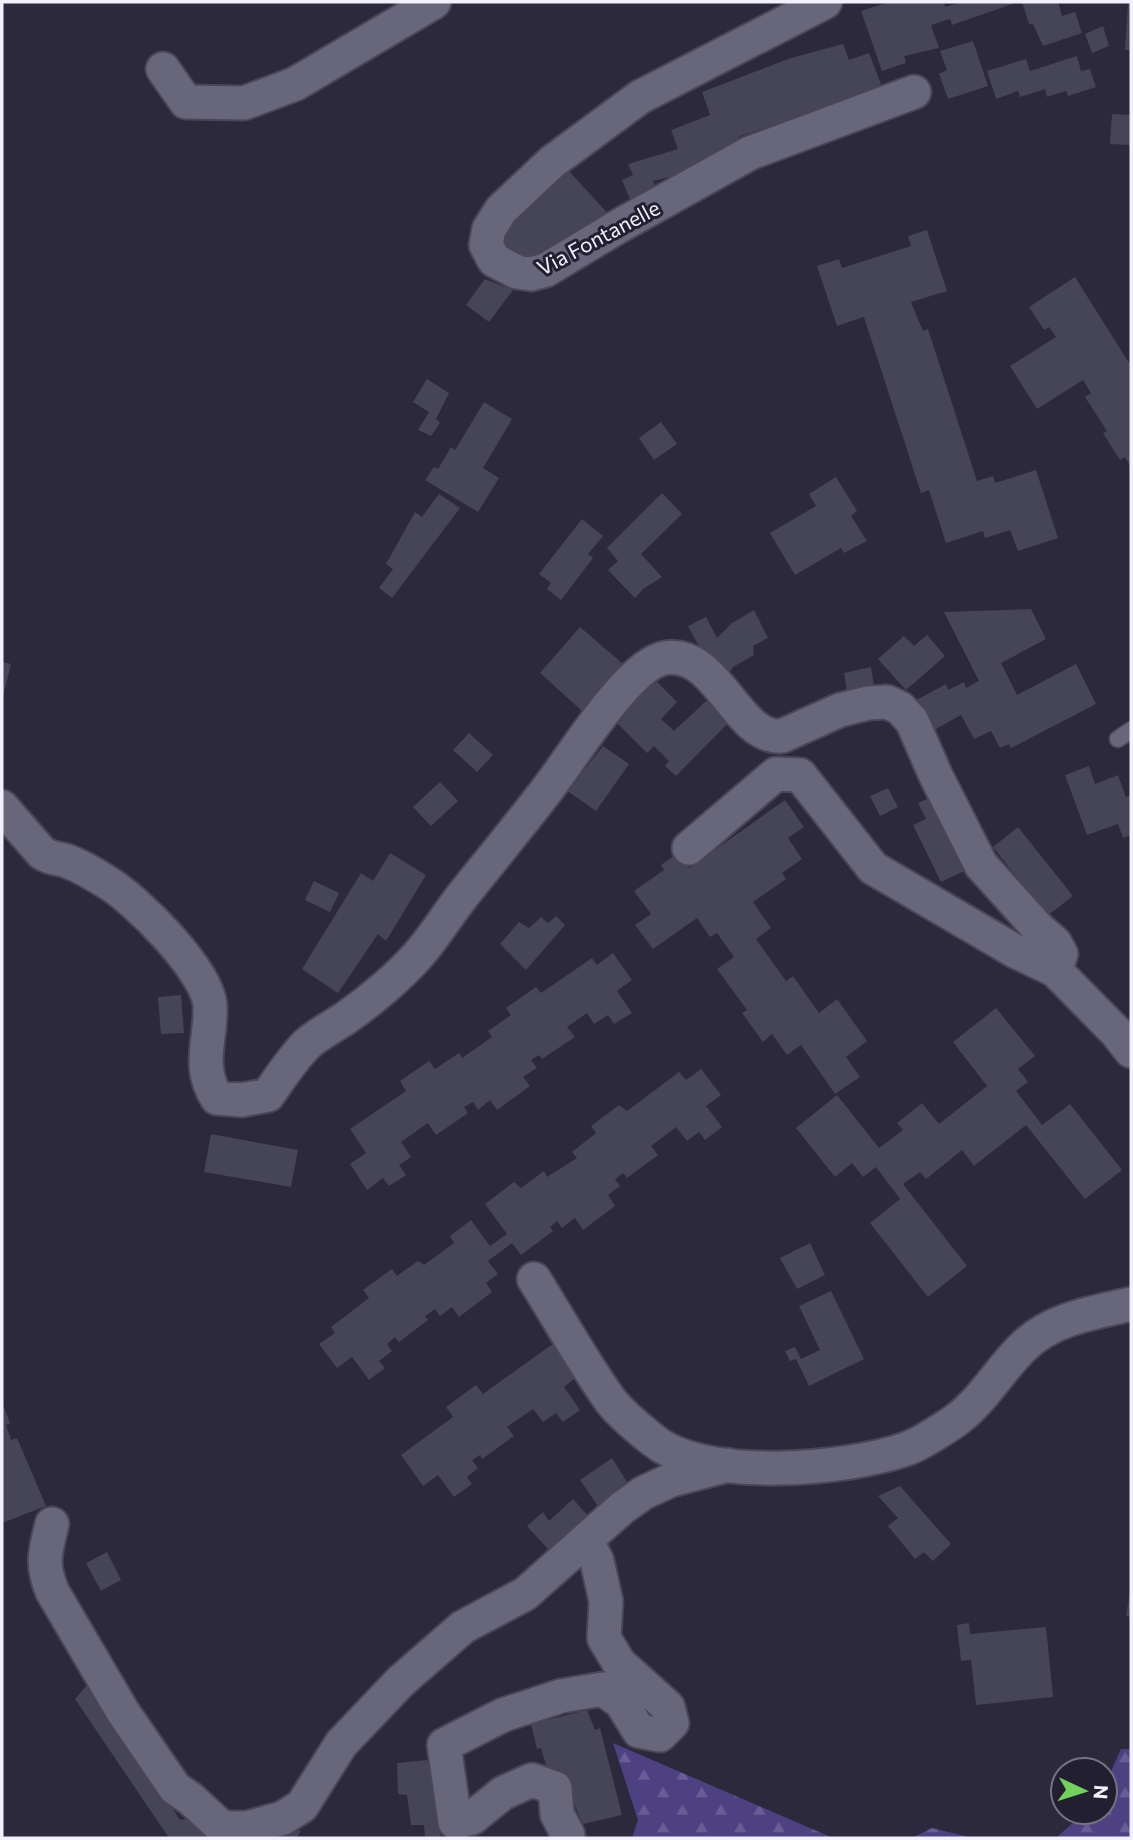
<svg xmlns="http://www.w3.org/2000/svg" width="1133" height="1840" viewBox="0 0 1133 1840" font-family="Commissioner,sans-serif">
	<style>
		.forest { fill: url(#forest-firs) }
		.building { fill: #464457 }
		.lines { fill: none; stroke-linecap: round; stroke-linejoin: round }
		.lane-casing { stroke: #494756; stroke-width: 19 }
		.street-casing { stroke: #494756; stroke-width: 37 }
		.lane { stroke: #68667a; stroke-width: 16 }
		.street { stroke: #68667a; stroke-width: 33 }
		.labels { text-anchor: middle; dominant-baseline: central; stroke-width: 6; stroke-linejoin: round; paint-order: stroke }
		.street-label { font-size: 21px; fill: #f1f0fc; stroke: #221f31 }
	</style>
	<defs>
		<pattern id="forest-firs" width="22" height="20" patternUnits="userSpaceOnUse" patternTransform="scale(1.75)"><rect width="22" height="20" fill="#4e4182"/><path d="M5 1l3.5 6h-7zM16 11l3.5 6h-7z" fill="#685d95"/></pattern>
	</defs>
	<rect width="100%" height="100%" fill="#2b293b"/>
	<g class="forest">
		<polygon points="613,1743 833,1838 632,1838 638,1820"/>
		<polygon points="1121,1749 1131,1749 1131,1838 1056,1838 1085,1812 1105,1812 1105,1785"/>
		<polygon points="932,1828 973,1838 912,1838"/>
	</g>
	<g class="building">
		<polygon points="889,2 944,2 945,7 962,2 1018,2 952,25 950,19 931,25 939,48 904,56 906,63 882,71 861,11"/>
		<polygon points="1022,2 1058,2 1062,16 1075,12 1082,33 1043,46 1033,24 1029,24"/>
		<polygon points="1128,2 1131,2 1131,50 1125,50"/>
		<polygon points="1103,26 1109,46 1092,53 1085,34"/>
		<polygon points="973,41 988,86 948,99 939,74 947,70 940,51"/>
		<polygon points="843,44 849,60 869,53 886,97 823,111 822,108 738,137 741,145 701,169 653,181 659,194 632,204 622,180 633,175 628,164 678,149 671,130 710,115 702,92 791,58"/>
		<polygon points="1077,56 1081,71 1090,69 1096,87 1068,96 1066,91 1047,97 1045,89 1020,97 1018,91 996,99 987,71 1026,59 1030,71"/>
		<polygon points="1112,114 1131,115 1131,145 1110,144"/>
		<polygon points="569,171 610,216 545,264 504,255 500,244 504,231"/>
		<polygon points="927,230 947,291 911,302 923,331 928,329 977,481 993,476 995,483 1036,470 1058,538 1018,551 1010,530 985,538 983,531 946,543 929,490 921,493 864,317 837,326 817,266 839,259 842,268 911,246 908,236"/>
		<polygon points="1075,277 1131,366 1131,467 1125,457 1120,460 1103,433 1107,431 1085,397 1091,393 1083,380 1037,409 1010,366 1056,337 1049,327 1044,330 1029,307"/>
		<polygon points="485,279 513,290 489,322 466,305"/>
		<polygon points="427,379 449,393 436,419 440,423 431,436 418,430 429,412 413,402"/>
		<polygon points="484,402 512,419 483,468 499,478 478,512 425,480 434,467 438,469 451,447 455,450"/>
		<polygon points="661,422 677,444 654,460 639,438"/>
		<polygon points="836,477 857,511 851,516 867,541 844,553 841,548 795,575 770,533 816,506 809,494"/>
		<polygon points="662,493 682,514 641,554 662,577 643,589 635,598 608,570 618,561 607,548"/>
		<polygon points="439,494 460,508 392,598 379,588 393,569 386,564 415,512 422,517"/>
		<polygon points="582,519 603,536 588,554 593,558 561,600 547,589 551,583 539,574"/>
		<polygon points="1031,609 1046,639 1001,663 1017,695 1076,664 1096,704 1011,748 1009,744 1000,748 991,731 974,739 961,715 927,734 911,703 946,684 948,690 964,682 966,688 979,681 944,612"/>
		<polygon points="754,610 768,638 753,646 754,655 733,667 721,687 688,626 706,617 717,638 732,623"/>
		<polygon points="580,627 623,664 582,711 540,673"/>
		<polygon points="927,635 945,656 906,690 878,659 904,636 914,646"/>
		<polygon points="2,662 11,664 3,697 2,697"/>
		<polygon points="871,667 874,686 886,683 888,695 849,702 844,673"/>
		<polygon points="651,676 677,702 661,719 674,731 716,692 738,713 676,776 665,766 669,761 654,746 647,753 611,717"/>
		<polygon points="469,733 493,755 477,772 453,750"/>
		<polygon points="603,746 629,764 596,811 563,788 572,775 577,779"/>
		<polygon points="1089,766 1095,784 1118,775 1126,797 1131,795 1131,835 1123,838 1118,824 1087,835 1065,775"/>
		<polygon points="440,782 458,801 431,826 413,807"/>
		<polygon points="888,788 898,807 880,816 870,796"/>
		<polygon points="938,794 973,867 941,882 913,825 926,819 918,803"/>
		<polygon points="785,800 804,827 788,838 802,859 782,873 786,879 753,902 771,928 756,939 786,981 793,976 819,1013 837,999 867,1041 846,1057 860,1077 835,1094 801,1045 787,1055 772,1034 763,1042 742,1013 747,1010 717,969 734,957 717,933 710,937 697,918 653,949 635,925 651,914 634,891 664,870 661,865 678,853 689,868"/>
		<polygon points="1018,827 1073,896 1047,916 993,847"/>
		<polygon points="390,853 426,875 386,941 378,934 338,993 302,969 361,873 373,881"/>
		<polygon points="314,881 339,893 330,912 305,900"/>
		<polygon points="556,916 565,925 526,970 500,944 519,922 529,928 541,917 548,923"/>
		<polygon points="613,953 632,980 617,991 632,1013 614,1024 608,1015 594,1024 587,1013 567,1027 575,1037 542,1059 539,1055 531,1060 537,1068 523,1077 530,1086 497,1110 490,1100 478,1110 473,1102 464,1107 468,1113 436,1135 428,1123 401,1142 411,1157 399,1165 406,1175 389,1186 383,1178 367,1190 350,1164 366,1153 350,1129 406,1091 400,1081 429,1061 435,1069 459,1053 462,1058 492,1037 488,1031 511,1015 506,1008 536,987 541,993 592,958 597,965"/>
		<polygon points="181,995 184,1033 161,1034 158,997"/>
		<polygon points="996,1008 1035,1056 1018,1069 1028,1082 1016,1091 1042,1125 1070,1104 1122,1170 1085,1199 1026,1125 974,1166 962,1150 926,1179 920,1172 903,1184 967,1266 928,1297 870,1223 900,1199 876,1167 863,1177 852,1163 835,1177 796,1128 837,1095 879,1148 903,1130 897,1123 922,1103 939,1124 987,1086 953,1042"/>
		<polygon points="701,1069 721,1095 706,1106 722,1127 705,1140 699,1132 687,1141 676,1127 651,1146 658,1155 627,1178 623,1173 615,1179 620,1186 608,1195 615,1206 583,1230 575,1218 562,1228 557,1221 550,1227 553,1231 521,1255 512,1243 488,1261 498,1274 486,1283 492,1292 459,1317 452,1307 440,1316 435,1309 425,1316 428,1320 399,1342 395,1337 387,1344 392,1351 379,1361 385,1368 369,1380 352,1357 337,1368 319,1344 335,1333 331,1327 369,1298 363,1290 392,1269 397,1276 418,1261 424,1265 454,1243 450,1236 471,1220 490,1246 507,1234 485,1204 514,1182 521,1188 544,1171 547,1177 577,1158 572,1152 596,1133 591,1126 619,1105 627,1111 679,1072 686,1080"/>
		<polygon points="211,1134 298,1150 291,1187 204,1172"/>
		<polygon points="810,1243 825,1275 797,1289 780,1258"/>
		<polygon points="831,1291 864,1359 809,1386 796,1359 790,1361 785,1351 795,1347 801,1359 820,1350 799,1306"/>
		<polygon points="554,1343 578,1376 564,1387 580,1410 563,1422 556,1413 543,1422 533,1409 507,1427 514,1436 482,1459 480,1455 472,1460 478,1468 467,1477 472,1484 454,1497 438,1475 423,1486 401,1455 453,1417 446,1407 476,1385 483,1394"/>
		<polygon points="2,1402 10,1423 6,1425 11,1440 17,1438 46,1506 2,1523"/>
		<polygon points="612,1458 632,1490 604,1515 580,1480"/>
		<polygon points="900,1486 951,1544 933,1561 924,1552 915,1559 888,1526 898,1518 878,1496"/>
		<polygon points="573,1499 595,1524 556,1558 527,1526 543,1512 549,1521"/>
		<polygon points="107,1552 121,1580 101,1591 86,1563"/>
		<polygon points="1130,1592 1131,1592 1131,1617 1126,1616"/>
		<polygon points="969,1623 970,1634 1046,1627 1053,1697 976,1705 971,1660 961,1661 957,1625"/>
		<polygon points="89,1683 180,1820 190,1818 196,1820 205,1838 169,1838 75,1699"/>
		<polygon points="587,1710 595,1730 600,1728 622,1815 583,1824 559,1769 548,1772 541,1748 537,1749 531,1724"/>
		<polygon points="427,1760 436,1790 441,1838 425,1838 424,1825 411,1825 407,1795 398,1794 397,1763"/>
		<polygon points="292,1825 301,1831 297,1838 275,1838"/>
	</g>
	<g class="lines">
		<defs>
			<polyline id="lane" points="1118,739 1131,730"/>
			<g id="street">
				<polyline points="825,2 640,97 552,162 501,210 489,229 486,245 494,260 517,272 531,274 546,270 619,226 750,153 914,92"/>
				<polyline points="163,69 186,102 244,103 295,84 434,2"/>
				<path d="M2,807l40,46c9,6 16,5 25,8 13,5 27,13 38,20 30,17 102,89 105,124 2,33 -14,61 7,93l25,2 26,-5c12,-17 24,-36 39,-51 11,-10 27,-18 40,-27 23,-16 53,-41 72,-63 16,-18 29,-40 44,-59 28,-35 56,-69 83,-104 24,-30 82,-127 119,-133 53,-9 71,82 117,78l58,-26 28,-7 19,-1 13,6 12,13 24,55 45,89 57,63 17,15 6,11 -6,16"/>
				<polyline points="689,848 776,774 800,775 873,868 1015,951 1055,970 1117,1033 1131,1051"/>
				<path d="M534,1279c25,40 49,83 76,121 11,14 29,29 43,40 51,42 193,30 253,9 15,-5 32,-17 46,-26 30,-20 46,-52 72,-77 29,-28 69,-33 107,-42"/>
				<path d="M52,1524c-7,29 -11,39 0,67l71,121 52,76 16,11 28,26 9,3h19l36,-10 19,-12 39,-62 60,-63 62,-54 62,-33 97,-86 21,-15 28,-13 57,-15"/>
				<polyline points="568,1835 557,1814 555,1788 532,1780 503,1793 472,1818 455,1822 444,1745 503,1715 561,1696 603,1689 621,1702 639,1731 660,1735 672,1723 668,1707 619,1663 604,1638 606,1601 597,1561 586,1540"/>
			</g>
		</defs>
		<use href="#lane" class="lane-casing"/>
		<use href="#street" class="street-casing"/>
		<use href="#lane" class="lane"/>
		<use href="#street" class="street"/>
	</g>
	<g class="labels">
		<g class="street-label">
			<text transform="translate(598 237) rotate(-28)">Via Fontanelle</text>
		</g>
	</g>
	<rect width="1133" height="1840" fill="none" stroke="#f1f0fc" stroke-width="7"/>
	<g transform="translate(1084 1791) rotate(94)"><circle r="33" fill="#221f31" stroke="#757382" stroke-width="2"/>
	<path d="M0-5L12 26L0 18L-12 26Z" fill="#73d25d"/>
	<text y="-10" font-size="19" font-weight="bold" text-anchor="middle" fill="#f1f0fc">N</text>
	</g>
</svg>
